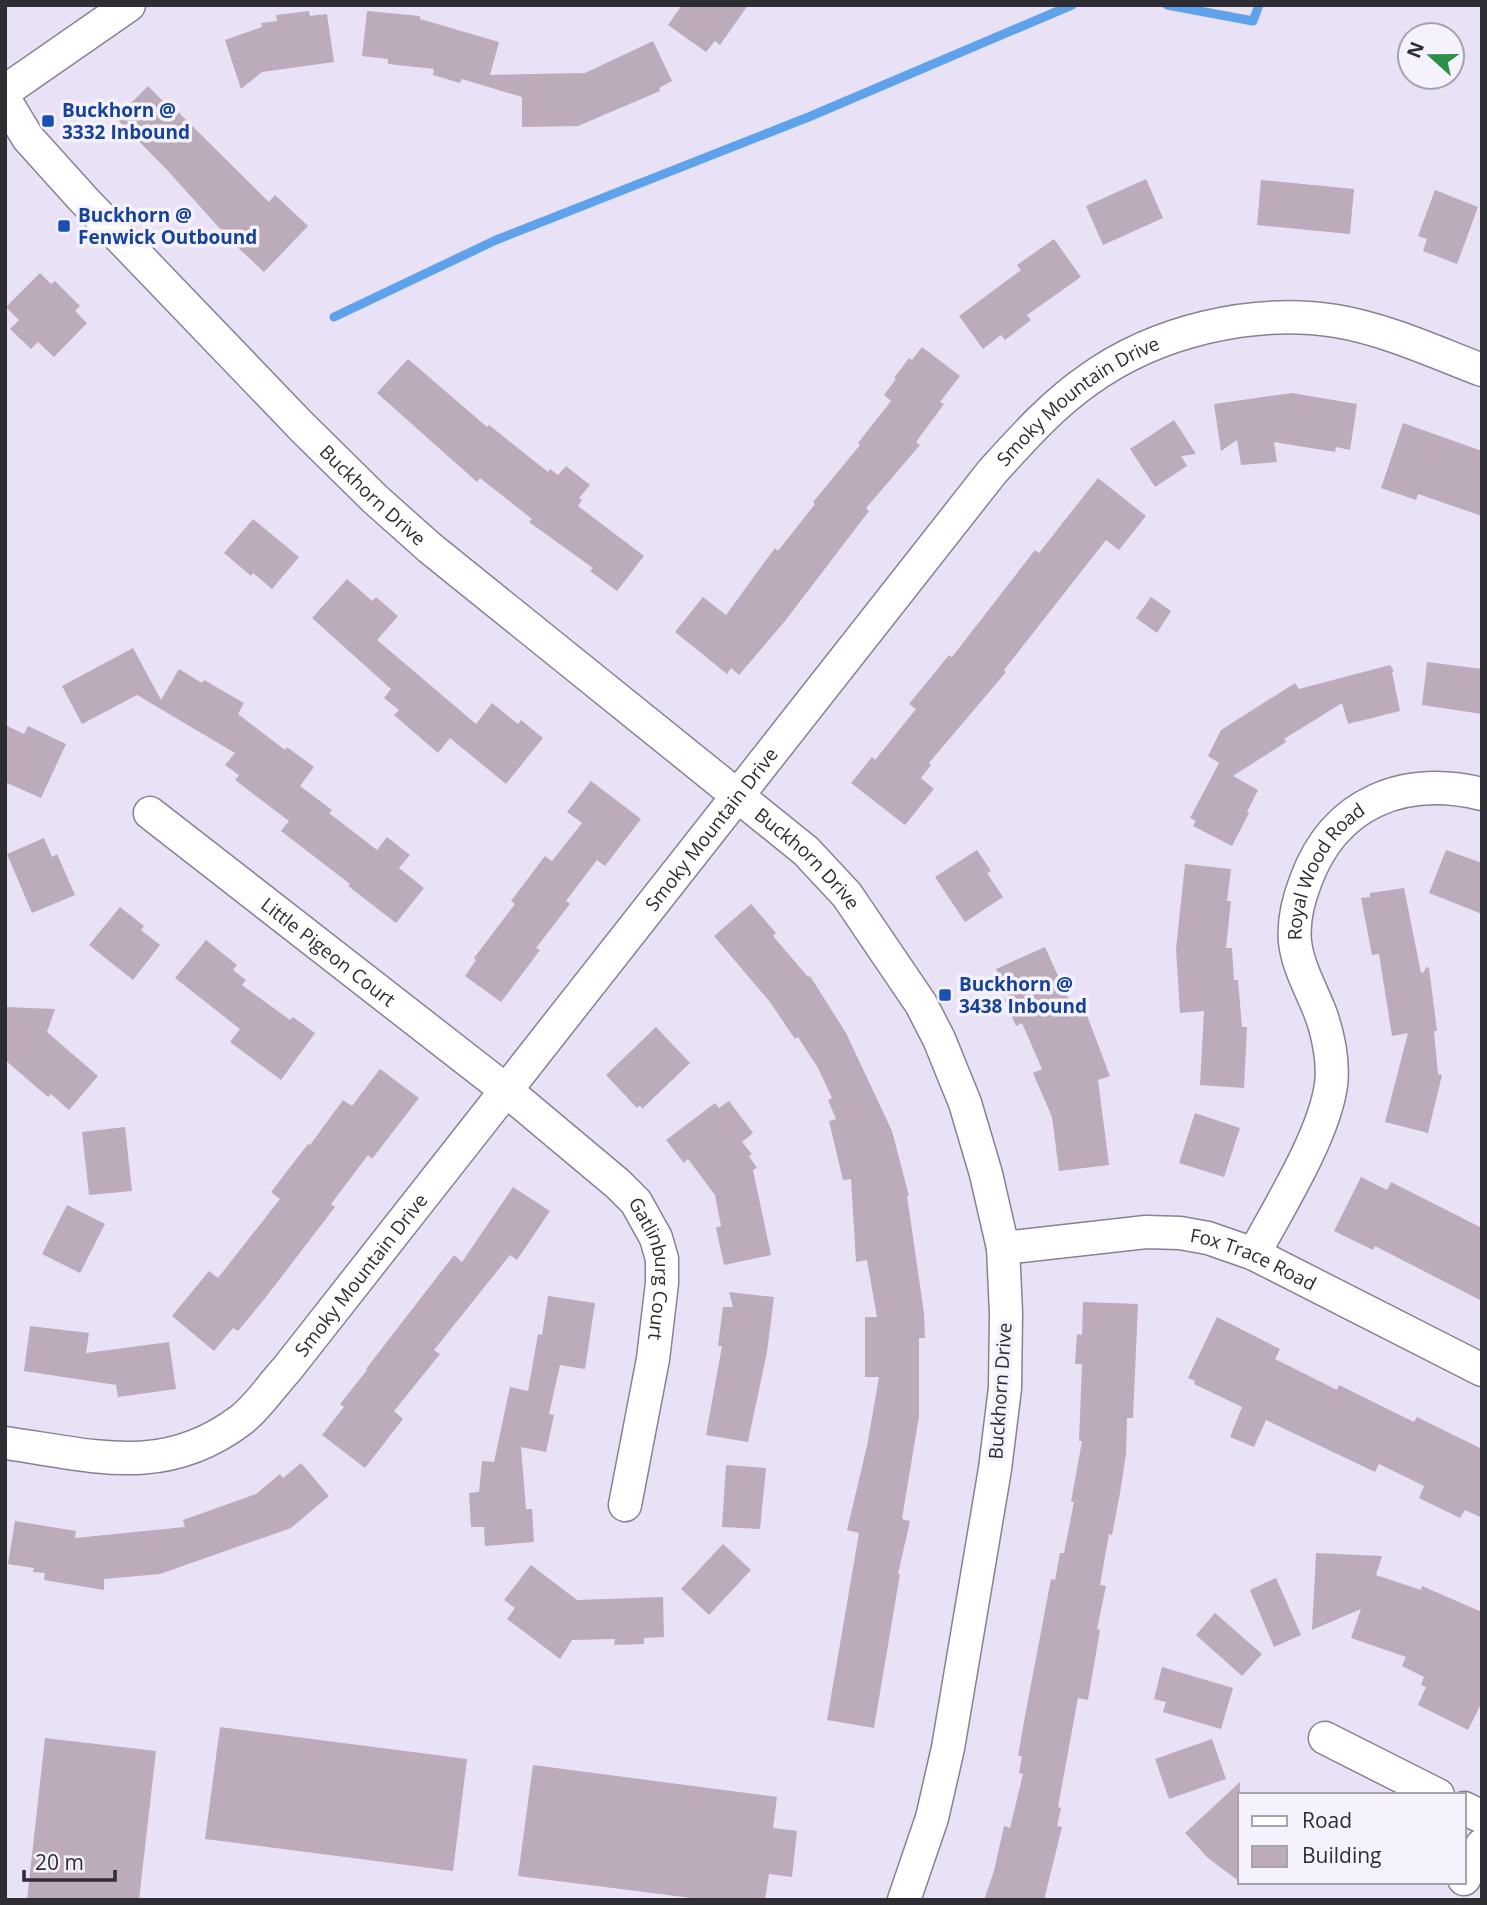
<svg xmlns="http://www.w3.org/2000/svg" width="1487" height="1905" viewBox="0 0 1487 1905" font-family="'Open Sans',sans-serif">
	<style>
		.lines { fill: none; stroke-linecap: round; stroke-linejoin: round }
		.stream { stroke: #5ea2eb; stroke-width: 9 }
		.building { fill: #bcabba }
		.minor-casing { stroke: #878193; stroke-width: 35 }
		.minor { stroke: #fff; stroke-width: 32 }
		.transit-dot { fill: #1a4fb4; stroke: #f5f1fd; stroke-width: 2.5 }
		.labels { text-anchor: middle; dominant-baseline: central; stroke-width: 7; stroke-linejoin: round; paint-order: stroke }
		.transit-label { font-size: 19px; font-weight: bold; fill: #164399; stroke: #f5f1fd; text-anchor: start }
		.street-label { font-size: 19px; fill: #2f2d34; stroke: #f5f1fd }
	</style>
	<rect width="100%" height="100%" fill="#e9e2f6"/>
	<g class="lines">
		<g class="stream">
			<polyline points="1167,5 1253,21 1259,5"/>
			<polyline points="334,317 496,240 811,116 1072,5"/>
		</g>
	</g>
	<g class="building">
		<polygon points="682,5 748,5 720,45 715,41 706,52 668,25"/>
		<polygon points="309,11 310,16 327,14 334,62 262,72 241,89 225,40 262,27 261,23 277,21 276,15"/>
		<polygon points="367,11 420,16 420,19 499,42 490,75 585,73 653,41 672,81 659,88 660,91 578,126 522,127 522,97 462,79 460,83 433,75 434,69 388,64 388,59 362,56"/>
		<polygon points="148,86 166,104 168,102 269,202 275,195 308,226 264,272 232,242 168,171 116,118"/>
		<polygon points="1146,179 1163,218 1103,245 1086,206"/>
		<polygon points="1261,180 1354,189 1350,234 1257,225"/>
		<polygon points="1435,190 1478,207 1457,264 1423,251 1427,239 1418,236"/>
		<polygon points="1054,239 1081,277 1027,315 1031,320 1005,340 1001,335 983,349 959,316 1021,270 1017,265"/>
		<polygon points="40,273 51,284 55,281 80,306 75,311 87,323 54,357 38,342 31,349 10,329 19,320 6,307"/>
		<polygon points="922,347 960,376 940,402 944,404 916,442 920,445 866,508 869,511 785,621 739,675 731,668 727,674 675,632 703,597 726,615 766,560 775,548 778,551 815,504 813,502 860,445 858,443 891,401 884,395 896,379 894,378 909,358 912,360"/>
		<polygon points="408,359 487,427 489,425 548,472 550,469 558,475 566,466 590,485 579,498 582,500 578,506 644,556 617,591 590,571 593,568 529,522 532,519 480,478 477,482 377,393"/>
		<polygon points="1292,393 1357,404 1350,450 1336,447 1335,452 1274,442 1277,462 1241,465 1237,440 1221,451 1214,404"/>
		<polygon points="1174,420 1196,454 1181,456 1187,466 1155,487 1130,449"/>
		<polygon points="1403,423 1482,451 1482,516 1418,494 1416,500 1381,488"/>
		<polygon points="1098,478 1146,516 1119,550 1106,540 1004,670 1006,672 929,763 931,765 921,778 934,789 905,825 851,783 872,757 875,760 916,709 909,704 949,655 952,657 1035,550 1039,553"/>
		<polygon points="253,519 299,557 272,589 253,573 251,576 224,553"/>
		<polygon points="347,579 372,601 376,597 398,616 377,640 476,724 492,703 518,724 521,720 543,738 506,784 450,738 438,753 394,715 399,710 384,698 391,689 312,618"/>
		<polygon points="1151,597 1171,611 1157,633 1136,618"/>
		<polygon points="133,648 161,700 179,669 202,683 204,680 244,703 238,714 285,750 287,747 314,767 300,786 332,810 329,813 377,850 387,837 410,855 399,868 424,888 396,923 348,886 350,884 281,831 289,821 235,780 239,775 225,765 235,753 137,695 82,724 62,686"/>
		<polygon points="1427,662 1482,669 1482,714 1422,705"/>
		<polygon points="1390,665 1394,671 1392,672 1400,711 1348,724 1342,703 1284,739 1286,742 1233,776 1258,790 1247,812 1249,813 1232,846 1193,826 1196,821 1190,818 1219,763 1208,756 1221,730 1295,683 1299,689"/>
		<polygon points="5,725 24,734 28,726 66,744 41,798 5,782"/>
		<polygon points="591,781 641,819 605,866 597,860 566,901 570,904 536,948 540,950 501,1002 465,976 476,960 474,958 515,904 511,901 545,856 552,861 582,823 567,812"/>
		<polygon points="44,838 52,857 57,854 75,895 32,913 7,854"/>
		<polygon points="977,850 991,871 987,873 1003,897 965,922 935,877"/>
		<polygon points="1446,850 1482,863 1482,914 1429,893"/>
		<polygon points="1185,864 1231,869 1227,901 1231,901 1226,948 1232,948 1234,980 1238,980 1242,1027 1247,1027 1244,1088 1200,1085 1204,1011 1180,1013 1176,949"/>
		<polygon points="1404,888 1421,973 1424,972 1426,967 1429,968 1437,1031 1434,1031 1438,1074 1442,1075 1428,1133 1385,1122 1408,1033 1392,1036 1379,954 1372,955 1361,898 1370,897 1370,893"/>
		<polygon points="751,904 776,933 773,936 808,977 810,976 846,1033 892,1131 909,1196 907,1196 924,1313 925,1338 919,1338 919,1416 902,1519 910,1521 898,1574 900,1574 874,1728 827,1720 859,1533 847,1530 867,1446 879,1377 865,1377 865,1317 877,1317 867,1260 856,1262 851,1179 843,1180 829,1121 836,1119 828,1100 832,1098 818,1068 798,1037 795,1039 770,1002 714,936"/>
		<polygon points="120,907 144,926 141,930 160,945 133,980 89,945"/>
		<polygon points="206,940 237,965 233,970 246,980 242,985 290,1020 293,1017 315,1033 281,1080 230,1042 240,1029 175,978"/>
		<polygon points="1045,947 1073,1009 1083,1005 1110,1076 1098,1080 1109,1165 1059,1171 1052,1117 1033,1073 1042,1069 1022,1023 1016,1026 1004,999 1009,997 996,969"/>
		<polygon points="5,1007 55,1009 47,1032 98,1076 69,1110 51,1094 48,1097 5,1060"/>
		<polygon points="656,1027 690,1063 642,1109 640,1105 637,1108 606,1075"/>
		<polygon points="380,1069 419,1098 372,1159 368,1155 331,1204 335,1207 266,1297 238,1331 233,1328 214,1351 172,1316 209,1271 218,1278 280,1199 271,1192 308,1144 310,1145 343,1100 352,1106"/>
		<polygon points="729,1101 753,1133 742,1142 752,1154 749,1156 757,1168 753,1170 771,1255 724,1265 716,1228 721,1226 715,1195 688,1159 684,1163 666,1140 715,1103 719,1108"/>
		<polygon points="1195,1113 1240,1128 1224,1177 1179,1163"/>
		<polygon points="125,1127 132,1191 89,1195 82,1132"/>
		<polygon points="1361,1177 1387,1190 1391,1182 1482,1228 1482,1301 1375,1246 1373,1250 1334,1231"/>
		<polygon points="513,1187 550,1211 517,1260 510,1255 434,1350 440,1354 394,1411 403,1419 365,1468 322,1435 344,1407 340,1404 367,1370 366,1369 454,1255 462,1262"/>
		<polygon points="67,1205 105,1224 80,1273 42,1254"/>
		<polygon points="729,1292 774,1297 767,1352 748,1442 706,1435 722,1346 718,1346 723,1307 733,1307"/>
		<polygon points="548,1296 595,1303 585,1369 560,1365 549,1414 554,1415 546,1452 521,1447 526,1509 532,1509 534,1542 485,1546 484,1527 471,1527 469,1493 479,1492 482,1461 494,1462 510,1387 528,1391 538,1334 542,1335"/>
		<polygon points="1083,1302 1138,1304 1133,1418 1127,1418 1126,1454 1120,1493 1112,1535 1109,1534 1100,1585 1106,1586 1097,1629 1100,1630 1088,1700 1078,1698 1058,1807 1061,1808 1057,1826 1062,1827 1044,1900 984,1900 994,1871 1004,1826 1010,1828 1023,1774 1019,1773 1022,1756 1018,1756 1025,1716 1051,1579 1055,1580 1060,1553 1064,1553 1074,1502 1071,1502 1082,1441 1079,1441 1082,1364 1075,1364 1077,1334 1082,1335"/>
		<polygon points="1217,1317 1280,1349 1275,1359 1337,1390 1339,1385 1414,1422 1417,1417 1482,1449 1482,1518 1465,1510 1460,1518 1419,1498 1424,1486 1379,1464 1375,1472 1266,1420 1254,1447 1230,1437 1242,1407 1194,1384 1195,1381 1188,1378"/>
		<polygon points="30,1326 89,1333 86,1353 169,1342 176,1389 118,1397 116,1385 24,1371"/>
		<polygon points="301,1463 329,1496 291,1528 160,1574 104,1579 104,1590 44,1580 45,1573 33,1572 34,1568 8,1564 15,1521 76,1531 75,1538 185,1527 183,1520 256,1494 280,1474 283,1478"/>
		<polygon points="726,1465 766,1468 760,1529 722,1527"/>
		<polygon points="723,1544 751,1570 709,1615 681,1589"/>
		<polygon points="1316,1553 1382,1556 1376,1575 1421,1590 1422,1586 1482,1612 1482,1702 1468,1730 1418,1705 1426,1687 1421,1685 1424,1677 1402,1666 1406,1657 1351,1638 1361,1609 1312,1630"/>
		<polygon points="531,1565 577,1600 663,1597 664,1637 644,1638 644,1644 614,1645 615,1639 572,1640 560,1659 507,1619 515,1608 504,1600"/>
		<polygon points="1276,1578 1301,1635 1274,1647 1250,1590"/>
		<polygon points="1215,1613 1262,1654 1242,1676 1196,1635"/>
		<polygon points="1162,1667 1233,1688 1221,1729 1163,1712 1166,1702 1154,1699"/>
		<polygon points="220,1727 467,1759 453,1871 205,1839"/>
		<polygon points="45,1738 156,1751 139,1900 27,1900"/>
		<polygon points="1212,1739 1226,1779 1169,1799 1155,1759"/>
		<polygon points="533,1765 777,1797 773,1828 797,1831 792,1877 769,1874 765,1900 707,1900 518,1876"/>
		<polygon points="1240,1782 1240,1882 1208,1858 1185,1833"/>
	</g>
	<g class="lines">
		<defs>
			<g id="minor">
				<polyline points="5,91 129,5"/>
				<path id="s1" d="M5,100l23,38 55,61 219,228 73,72 55,49 376,303 41,44 74,109 18,35 26,64 21,71 17,74 3,65 -1,75 -10,81 -47,279 -16,70 -28,82"/>
				<path id="s2" d="M150,813l357,278 111,93 18,18 20,36 6,21v24l-9,76 -28,146"/>
				<path id="s3" d="M1003,1248l143,-16 34,1 28,5 46,16 228,116"/>
				<path id="s4" d="M1254,1254c25,-47 70,-118 77,-169 3,-23 -3,-52 -11,-73 -9,-23 -22,-45 -25,-70 -2,-20 4,-44 11,-62 29,-78 98,-105 176,-86"/>
				<path id="s5" d="M5,1443c88,12 158,36 236,-23 17,-13 31,-35 46,-51l705,-897c30,-33 59,-66 96,-92 68,-49 164,-72 248,-59 49,8 99,31 146,49"/>
				<polyline points="1325,1738 1438,1795"/>
				<polyline points="1464,1808 1482,1817"/>
				<polyline points="1464,1879 1482,1845"/>
			</g>
		</defs>
		<use href="#minor" class="minor-casing"/>
		<use href="#minor" class="minor"/>
	</g>
	<g class="transit-dot">
		<rect x="41" y="114" width="14" height="14" rx="3.5"/>
		<rect x="57" y="219" width="14" height="14" rx="3.5"/>
		<rect x="938" y="988" width="14" height="14" rx="3.5"/>
	</g>
	<g class="labels">
		<g class="transit-label">
			<text x="62" y="110">Buckhorn @<tspan x="62" dy="22">3332 Inbound</tspan></text>
			<text x="78" y="215">Buckhorn @<tspan x="78" dy="22">Fenwick Outbound</tspan></text>
			<text x="959" y="984">Buckhorn @<tspan x="959" dy="22">3438 Inbound</tspan></text>
		</g>
		<g class="street-label">
			<text stroke="none"><textPath href="#s5" startOffset="1568">Smoky Mountain Drive</textPath></text>
			<text stroke="none"><textPath href="#s1" startOffset="541">Buckhorn Drive</textPath></text>
			<text stroke="none"><textPath href="#s5" startOffset="1001">Smoky Mountain Drive</textPath></text>
			<text stroke="none"><textPath href="#s1" startOffset="1108">Buckhorn Drive</textPath></text>
			<text stroke="none"><textPath href="#s4" startOffset="415">Royal Wood Road</textPath></text>
			<text stroke="none"><textPath href="#s2" startOffset="226">Little Pigeon Court</textPath></text>
			<text stroke="none"><textPath href="#s3" startOffset="256">Fox Trace Road</textPath></text>
			<text stroke="none"><textPath href="#s2" startOffset="693">Gatlinburg Court</textPath></text>
			<text stroke="none"><textPath href="#s5" startOffset="434">Smoky Mountain Drive</textPath></text>
			<text transform="translate(1000 1391) rotate(-86)">Buckhorn Drive</text>
		</g>
	</g>
	<rect width="1487" height="1905" fill="none" stroke="#2f2d34" stroke-width="14"/>
	<rect x="1238" y="1793" width="228" height="91" fill="#f5f1fd" stroke="#a6a3ad" stroke-width="2"/>
	<rect x="1252" y="1816" width="35" height="10" fill="#ffffff" stroke="#a6a3ad" stroke-width="2"/>
	<text x="1302" y="1828" font-size="21" fill="#2f2d34">Road</text>
	<rect x="1252" y="1846" width="35" height="21" fill="#bcabba" stroke="#a6a3ad" stroke-width="2"/>
	<text x="1302" y="1863" font-size="21" fill="#2f2d34">Building</text>
	<g transform="translate(1431 56) rotate(291)"><circle r="33" fill="#f5f1fd" stroke="#a6a3ad" stroke-width="2"/>
	<path d="M0-5L12 26L0 18L-12 26Z" fill="#2a9147"/>
	<text y="-10" font-size="19" font-weight="bold" text-anchor="middle" fill="#2f2d34">N</text>
	</g>
	<path d="M24 1870v10h91v-10" fill="none" stroke="#2f2d34" stroke-width="3.5"/>
	<text x="35" y="1870" font-size="21" fill="#2f2d34" stroke="#f5f1fd" stroke-width="5" paint-order="stroke">20 m</text>
</svg>
